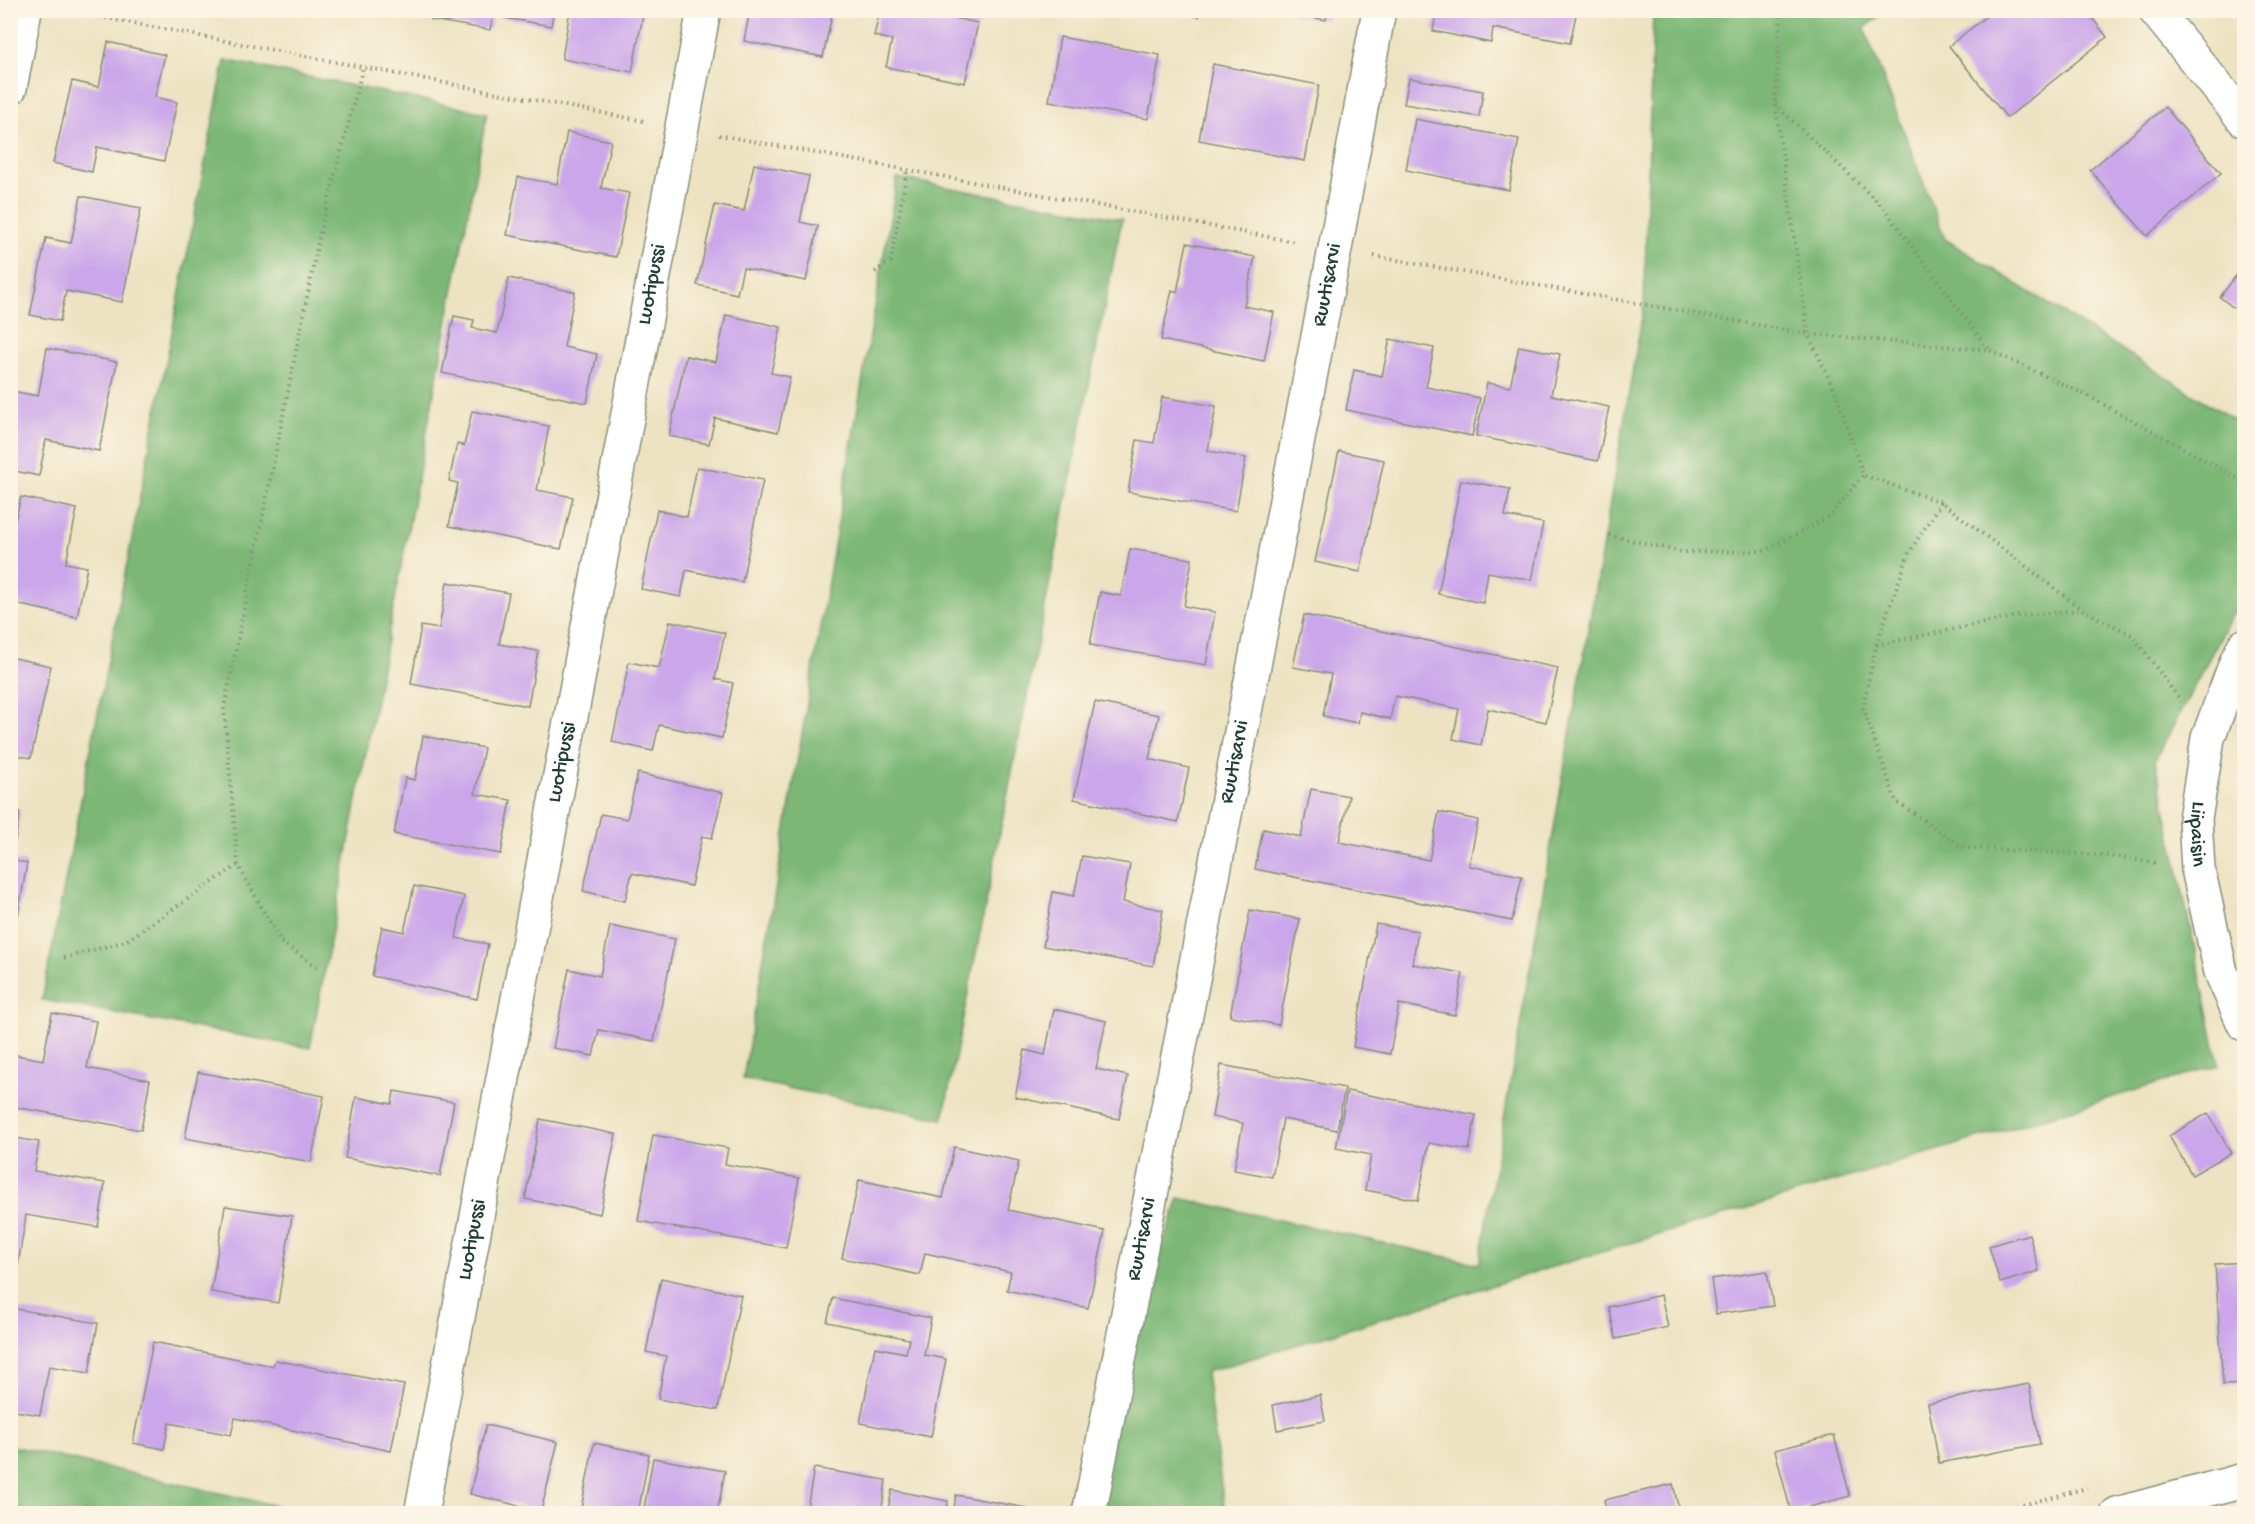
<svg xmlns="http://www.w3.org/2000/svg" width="2255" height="1524" viewBox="0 0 2255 1524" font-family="'Gochi Hand',sans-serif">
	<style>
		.forest { fill: #7bb776; stroke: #4d7a55; stroke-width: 1.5 }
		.building { fill: #cba6ea }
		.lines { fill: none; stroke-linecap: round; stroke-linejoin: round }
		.minor-casing { stroke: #86907b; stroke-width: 36 }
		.tertiary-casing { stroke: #86907b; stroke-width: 36 }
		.path { stroke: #86907b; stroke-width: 4; stroke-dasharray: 1.5 4.5; stroke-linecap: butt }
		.minor { stroke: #fff; stroke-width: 33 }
		.tertiary { stroke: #fff; stroke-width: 33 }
		.labels { text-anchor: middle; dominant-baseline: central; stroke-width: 4.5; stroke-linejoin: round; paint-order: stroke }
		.street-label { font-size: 21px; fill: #1f3d34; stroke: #fcf5e5 }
	</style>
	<rect width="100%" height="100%" fill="#fcf5e5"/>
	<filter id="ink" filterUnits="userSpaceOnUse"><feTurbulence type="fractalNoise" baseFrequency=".0167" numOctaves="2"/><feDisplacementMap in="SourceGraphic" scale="12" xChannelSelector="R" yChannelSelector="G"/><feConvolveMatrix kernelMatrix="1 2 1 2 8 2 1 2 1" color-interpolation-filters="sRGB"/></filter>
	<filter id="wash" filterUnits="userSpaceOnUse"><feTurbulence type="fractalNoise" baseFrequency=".008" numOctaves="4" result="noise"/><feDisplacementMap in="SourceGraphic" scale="24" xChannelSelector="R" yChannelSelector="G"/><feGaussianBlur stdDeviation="1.35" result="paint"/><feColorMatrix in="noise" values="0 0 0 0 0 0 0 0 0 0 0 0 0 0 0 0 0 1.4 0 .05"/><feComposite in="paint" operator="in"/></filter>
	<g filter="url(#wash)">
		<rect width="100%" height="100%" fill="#ede3c2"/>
		<g class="forest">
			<polygon points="1653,11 1886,11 1864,28 1945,239 2244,426 2244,593 2155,760 2219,1065 1206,1372 1225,1513 1071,1514 1179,1198 1479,1264 1644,305"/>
			<polygon points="225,60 487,113 310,1048 42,1000"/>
			<polygon points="897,178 1122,219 943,1119 743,1079"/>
			<polygon points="10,1446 11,1446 308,1513 11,1513"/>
		</g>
		<g id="blocks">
			<g class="building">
				<polygon points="433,10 554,10 551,26 493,16 490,30 431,20"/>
				<polygon points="570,10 644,10 632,72 562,59"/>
				<polygon points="750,10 833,10 823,57 744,41"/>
				<polygon points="880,10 916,10 978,23 965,83 886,67 892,40 874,36"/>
				<polygon points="1174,10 1200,10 1199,17"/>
				<polygon points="1293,10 1328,10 1326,20 1293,14"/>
				<polygon points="1437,10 1577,10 1570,43 1493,28 1491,43 1433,31"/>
				<polygon points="1994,10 2086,10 2107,37 2007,118 1949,46"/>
				<polygon points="1060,37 1160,55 1148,119 1049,101"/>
				<polygon points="108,42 165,55 155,97 177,102 164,161 97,147 92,172 53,163 72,81 99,87"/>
				<polygon points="1213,64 1319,85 1305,161 1199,140"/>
				<polygon points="1409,78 1483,91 1479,117 1404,104"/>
				<polygon points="2165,107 2221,173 2147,236 2090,170"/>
				<polygon points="1415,119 1519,139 1509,190 1406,170"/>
				<polygon points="567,132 611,141 601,188 629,193 616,257 507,235 518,177 557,184"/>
				<polygon points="754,164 809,176 800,222 818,226 806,281 743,268 737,294 697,285 715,205 744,211"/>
				<polygon points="81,196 141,208 122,302 66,291 60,321 30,315 46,238 71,243"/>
				<polygon points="1187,243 1255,257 1244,306 1274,312 1264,361 1161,340 1172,290 1177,292"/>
				<polygon points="2244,265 2244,316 2220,297"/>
				<polygon points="509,278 575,292 564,347 597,354 587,403 442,373 454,316 474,320 472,328 497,333"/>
				<polygon points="726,315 781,327 771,373 790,377 778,432 715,418 709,444 669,436 686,356 716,362"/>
				<polygon points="1390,339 1434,348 1426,387 1480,398 1472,436 1346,410 1354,370 1382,376"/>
				<polygon points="1519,346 1560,354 1551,395 1609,407 1598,461 1476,436 1487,383 1510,387"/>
				<polygon points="47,348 117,362 99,451 46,440 39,476 10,470 10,399 12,391 38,396"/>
				<polygon points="1162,397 1216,406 1208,451 1246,458 1236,511 1128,492 1137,440 1154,443"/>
				<polygon points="472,411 549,426 537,490 573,497 561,549 449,526 458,483 449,481 457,444 464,446"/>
				<polygon points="1339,451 1384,460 1360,572 1315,562"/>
				<polygon points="697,467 763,480 742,582 686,570 681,597 641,589 657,510 687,517"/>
				<polygon points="1461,480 1510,489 1505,516 1543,523 1532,580 1488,572 1483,603 1438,594"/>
				<polygon points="21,497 77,509 66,563 87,567 77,617 16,604 10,623 10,541"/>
				<polygon points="1130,549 1192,559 1184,606 1215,612 1206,665 1090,645 1100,592 1121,596"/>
				<polygon points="447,582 509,593 499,644 538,651 528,706 411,684 421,626 439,629"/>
				<polygon points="1304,615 1558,668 1546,722 1488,709 1481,745 1453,739 1459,709 1395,696 1390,719 1360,712 1358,723 1323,716 1331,674 1293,667"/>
				<polygon points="670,621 725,633 715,679 733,683 722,738 659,725 653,751 612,742 629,662 659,668"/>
				<polygon points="10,657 51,666 31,758 10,754"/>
				<polygon points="1095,702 1159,715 1149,759 1189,768 1178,822 1074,799"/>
				<polygon points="423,736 484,748 475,794 511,800 501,854 394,834 405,778 415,780"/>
				<polygon points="638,773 723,793 712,838 702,836 691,886 632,873 625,901 583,891 601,814 627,819"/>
				<polygon points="1311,789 1349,796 1339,842 1429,860 1439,812 1478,820 1469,866 1522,876 1512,921 1255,869 1263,829 1301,837"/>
				<polygon points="10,810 20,812 12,859 10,859"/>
				<polygon points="1082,856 1130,864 1123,902 1163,910 1153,966 1043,946 1053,892 1074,896"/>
				<polygon points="10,860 27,863 18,916 10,915"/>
				<polygon points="414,886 464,896 456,938 488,944 477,999 372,976 382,927 404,932"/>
				<polygon points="1250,910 1300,919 1279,1025 1230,1016"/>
				<polygon points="1376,924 1418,931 1412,964 1463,973 1455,1015 1399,1004 1390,1054 1353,1047"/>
				<polygon points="610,926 675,939 654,1041 599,1030 593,1056 553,1048 569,969 600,976"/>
				<polygon points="1054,1009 1106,1021 1096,1069 1128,1076 1119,1119 1015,1097 1025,1050 1045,1055"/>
				<polygon points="52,1013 96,1021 87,1068 150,1080 141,1130 10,1106 10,1054 43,1060"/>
				<polygon points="1221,1065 1345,1088 1337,1130 1283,1119 1272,1177 1234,1170 1243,1123 1212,1117"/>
				<polygon points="198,1072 324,1096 311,1162 185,1138"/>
				<polygon points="394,1091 454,1102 440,1176 345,1158 356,1097 392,1104"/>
				<polygon points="1347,1091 1476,1115 1469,1150 1429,1143 1418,1200 1365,1190 1371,1155 1336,1148"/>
				<polygon points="2208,1113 2231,1153 2192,1175 2169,1136"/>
				<polygon points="540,1119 616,1134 600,1214 525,1199"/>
				<polygon points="653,1135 728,1148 725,1164 799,1178 786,1248 638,1221"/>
				<polygon points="10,1137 39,1142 34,1171 105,1183 98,1227 26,1215 16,1278 10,1277"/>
				<polygon points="954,1147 1019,1161 1008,1210 1105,1231 1088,1308 1007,1290 1011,1272 925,1253 920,1275 842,1258 859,1180 943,1198"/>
				<polygon points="225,1206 292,1216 278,1303 211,1292"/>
				<polygon points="2029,1234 2039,1271 2000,1283 1989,1246"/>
				<polygon points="2244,1262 2244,1384 2223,1385 2215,1264"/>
				<polygon points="1767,1271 1773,1306 1716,1314 1711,1279"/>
				<polygon points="661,1278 741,1295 718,1410 658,1399 666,1356 646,1352"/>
				<polygon points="1661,1295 1668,1327 1616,1339 1609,1307"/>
				<polygon points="833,1298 931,1318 924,1355 946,1359 931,1437 860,1423 875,1347 906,1353 909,1339 827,1322"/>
				<polygon points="10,1308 98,1323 89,1373 49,1366 40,1415 10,1410"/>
				<polygon points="153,1342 273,1366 275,1360 404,1385 391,1451 235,1418 231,1435 169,1423 164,1449 133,1443"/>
				<polygon points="2029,1384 2040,1444 1939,1463 1928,1403"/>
				<polygon points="1320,1395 1325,1421 1277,1430 1273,1405"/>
				<polygon points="486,1425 558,1442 541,1511 470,1494"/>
				<polygon points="1834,1435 1850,1496 1791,1512 1775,1450"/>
				<polygon points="594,1443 649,1454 638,1514 580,1514"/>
				<polygon points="653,1458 725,1471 717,1514 643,1514"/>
				<polygon points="814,1468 886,1480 881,1514 806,1514"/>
				<polygon points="1673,1484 1680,1514 1607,1514 1604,1500"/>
				<polygon points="892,1490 948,1501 946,1514 887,1514"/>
				<polygon points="956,1495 1026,1508 1025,1514 953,1514"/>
			</g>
		</g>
	</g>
	<g filter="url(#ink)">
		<use href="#blocks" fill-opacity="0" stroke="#86907b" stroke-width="1.5"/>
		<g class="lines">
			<defs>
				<g id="minor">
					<polyline points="2155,10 2244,120"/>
					<polyline points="10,88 25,10"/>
					<path id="s1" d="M2244,646l-7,14 -29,78 -13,81 3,50 23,103 23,52"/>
					<path id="s2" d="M421,1514l283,-1504"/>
					<path id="s3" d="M1089,1514l246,-1265 44,-239"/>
				</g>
				<polyline id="tertiary" points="2117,1514 2244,1480"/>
			</defs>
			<use href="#minor" class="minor-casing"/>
			<use href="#tertiary" class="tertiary-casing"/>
			<g class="path">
				<polyline points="64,10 644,121"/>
				<polyline points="1781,10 1775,103 1808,334 1836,393 1863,475 1941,502 2083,610 2132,635 2181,701"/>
				<polyline points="1775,104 1883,207 1989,350"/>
				<polyline points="719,135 1296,242"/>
				<polyline points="1374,256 1808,334 1989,350 2088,396 2238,478 2244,484"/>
				<polyline points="875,272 891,261 907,170"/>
				<polyline points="1941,502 1909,553 1876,645 1863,708 1896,801 1964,848 2102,855 2159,863"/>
				<polyline points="1609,535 1682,552 1765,551 1830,516 1863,475"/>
				<polyline points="1876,645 2018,616 2082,610"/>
				<polyline points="64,958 126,941 238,865"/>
				<polyline points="317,967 281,942 238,865 224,708 320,233 363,67"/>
				<polyline points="1988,1514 2087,1488"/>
			</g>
			<use href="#minor" class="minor"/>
			<use href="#tertiary" class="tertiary"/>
		</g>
	</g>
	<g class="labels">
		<g class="street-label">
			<text stroke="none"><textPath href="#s2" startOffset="1251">Luotipussi</textPath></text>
			<text stroke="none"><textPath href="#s3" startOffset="1252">Ruutisarvi</textPath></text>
			<text stroke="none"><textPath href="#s2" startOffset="765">Luotipussi</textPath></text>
			<text stroke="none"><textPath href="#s3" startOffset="766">Ruutisarvi</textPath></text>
			<text stroke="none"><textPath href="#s1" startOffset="196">Liipaisin</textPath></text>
			<text stroke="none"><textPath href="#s3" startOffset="280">Ruutisarvi</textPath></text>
			<text stroke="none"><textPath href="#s2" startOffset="279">Luotipussi</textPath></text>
		</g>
	</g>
	<rect width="2255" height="1524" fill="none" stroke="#fcf5e5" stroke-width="36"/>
</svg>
